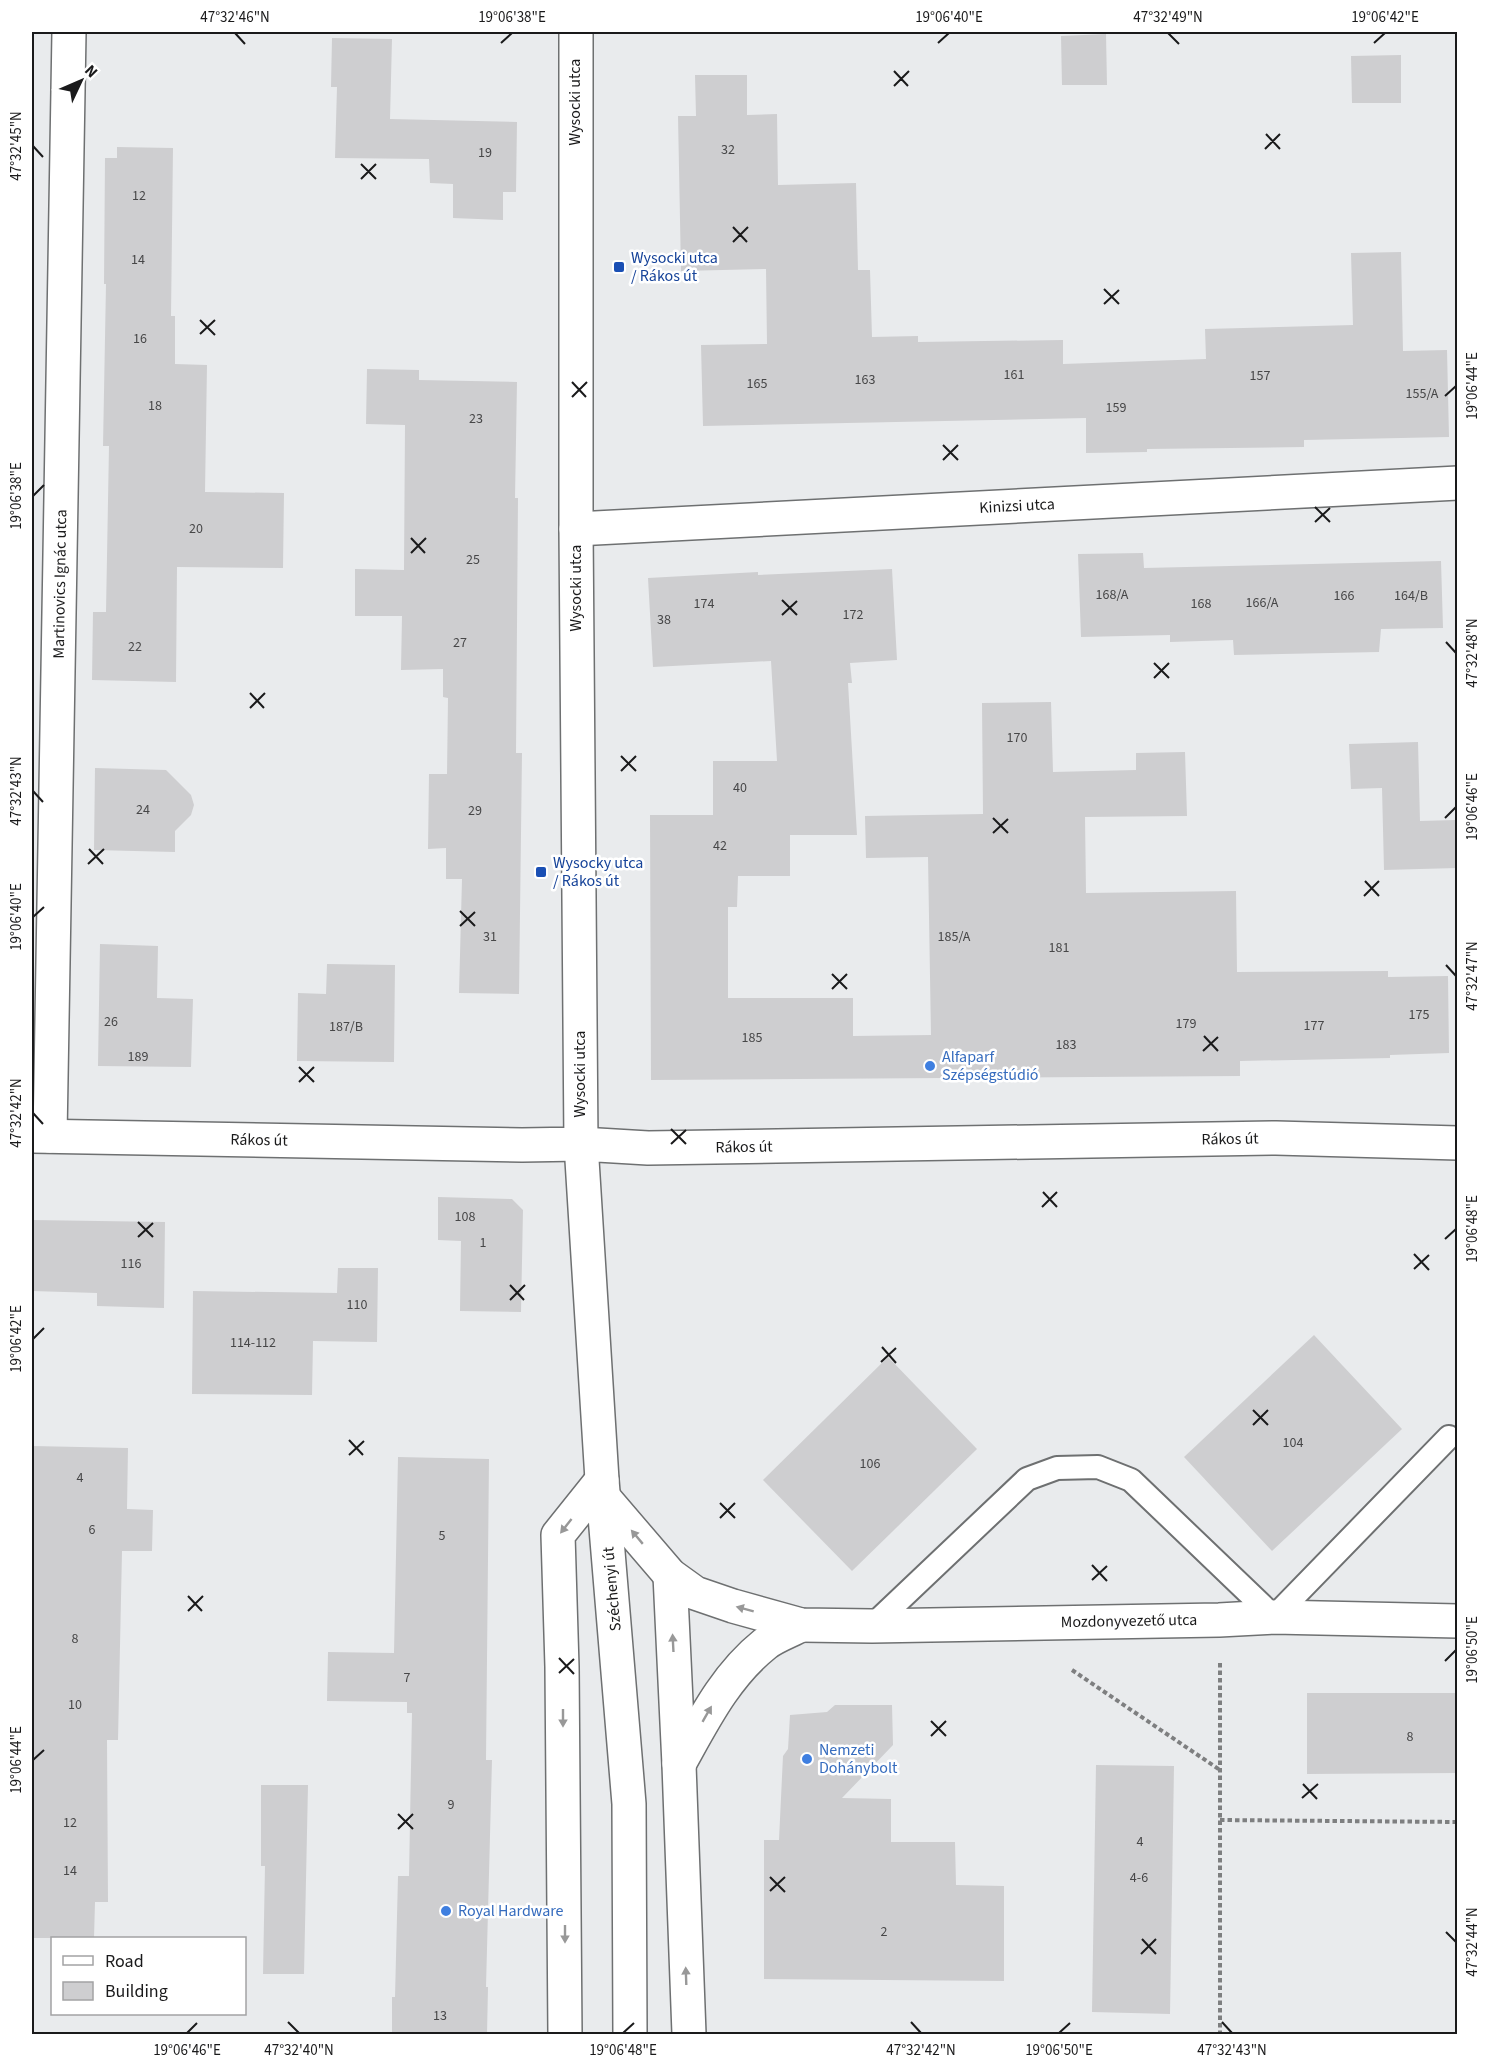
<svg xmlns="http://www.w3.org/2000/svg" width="1489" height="2066" viewBox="0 0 1489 2066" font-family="'Source Sans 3',sans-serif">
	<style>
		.building { fill: #ceced0 }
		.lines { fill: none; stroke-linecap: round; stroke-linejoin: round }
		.service-casing { stroke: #6e7071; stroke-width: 26 }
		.minor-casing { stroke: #6e7071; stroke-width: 36 }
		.tertiary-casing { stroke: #6e7071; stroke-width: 36 }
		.path { stroke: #7e7f80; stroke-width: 4; stroke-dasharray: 4.5 3; stroke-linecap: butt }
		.service { stroke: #fff; stroke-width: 22 }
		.minor { stroke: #fff; stroke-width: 33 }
		.tertiary { stroke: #fff; stroke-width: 33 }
		.oneway { fill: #989898 }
		.ticks { fill: none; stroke: #1a1a1b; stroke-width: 2 }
		.transit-dot { fill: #1a4fb4; stroke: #fff; stroke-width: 2 }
		.shop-dot { fill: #3f7fe0; stroke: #fff; stroke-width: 2 }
		.labels { text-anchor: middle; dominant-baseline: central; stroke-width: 5; stroke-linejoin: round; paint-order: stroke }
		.number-label { font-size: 14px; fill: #474748 }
		.street-label { font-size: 16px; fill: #1a1a1b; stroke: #fff }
		.transit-label { font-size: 16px; fill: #164399; stroke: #fff; text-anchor: start }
		.shop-label { font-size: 16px; fill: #366cbe; stroke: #fff; text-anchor: start }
		.neatline { fill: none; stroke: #1a1a1b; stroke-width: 2 }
		.ticks-label { font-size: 15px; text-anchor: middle; fill: #1a1a1b }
	</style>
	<rect width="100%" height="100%" fill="#e9ebed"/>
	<g class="building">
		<polygon points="1106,34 1107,85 1062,85 1061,36"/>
		<polygon points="332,38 392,39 390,119 517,122 516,192 503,192 503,220 453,218 453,184 430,183 429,159 335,158 337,87 331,87"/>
		<polygon points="1401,55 1401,103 1352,103 1351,56"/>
		<polygon points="695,75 747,75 747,115 777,114 778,185 856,183 858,270 870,270 872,337 918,336 918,342 1063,340 1063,364 1206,359 1205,329 1353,325 1351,253 1401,252 1403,351 1447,350 1449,437 1304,440 1304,447 1147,449 1147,452 1086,453 1086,418 703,426 701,345 767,344 766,269 681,271 678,116 696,116"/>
		<polygon points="117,147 173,148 171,316 175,316 175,364 207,365 205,492 284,493 283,568 177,567 176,682 92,680 93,612 106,612 109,446 103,446 106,284 104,284 105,158 117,158"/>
		<polygon points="367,369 419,370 419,380 517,382 515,498 518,498 516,753 522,753 519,994 459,993 462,879 446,879 446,848 428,849 429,774 447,774 448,698 443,697 443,669 401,670 402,616 355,616 355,569 404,570 405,425 366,424"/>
		<polygon points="1143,553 1144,568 1441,561 1443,628 1381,629 1379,652 1234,655 1233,640 1170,642 1170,635 1081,637 1078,554"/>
		<polygon points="892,569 897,660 850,663 852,683 848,683 857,835 790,835 790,876 738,876 737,907 728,907 728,998 853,998 853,1036 931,1035 928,857 866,858 865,816 983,814 982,703 1051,702 1053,772 1136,770 1136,753 1185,752 1187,816 1085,817 1086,893 1236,891 1237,972 1388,971 1388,977 1448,976 1449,1053 1390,1055 1390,1058 1240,1061 1240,1076 651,1080 650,815 713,815 713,761 777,761 771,661 653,667 648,578 758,572 758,575"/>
		<polygon points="1418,742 1420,821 1455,820 1457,868 1384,870 1382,788 1351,789 1349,744"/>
		<polygon points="95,768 166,770 191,795 194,805 191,815 175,831 175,852 94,850"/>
		<polygon points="100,944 158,946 157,998 193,999 191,1067 98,1066"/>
		<polygon points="327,964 395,965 394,1062 297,1061 298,993 326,994"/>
		<polygon points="438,1197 512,1199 523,1210 521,1312 460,1311 461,1241 438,1240"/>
		<polygon points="32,1220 165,1222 164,1308 97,1306 97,1293 32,1291"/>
		<polygon points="338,1268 378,1268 377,1342 313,1341 312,1395 192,1394 193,1291 337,1293"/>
		<polygon points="1314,1335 1402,1429 1272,1551 1184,1457"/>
		<polygon points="888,1357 977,1449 852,1571 763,1480"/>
		<polygon points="32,1446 128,1448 127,1509 153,1510 152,1551 122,1551 118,1740 107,1740 108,1902 95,1902 94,1938 32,1938"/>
		<polygon points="398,1457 489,1459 486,1760 492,1760 486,1987 488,1987 487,2034 392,2034 392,1997 395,1997 398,1876 409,1876 412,1713 407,1713 407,1702 327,1701 328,1652 394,1653"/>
		<polygon points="1307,1693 1458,1693 1458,1773 1307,1774"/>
		<polygon points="835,1705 892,1705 893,1745 842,1798 891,1799 891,1842 955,1842 956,1885 1004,1886 1004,1981 764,1979 764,1840 779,1840 783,1756 788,1749 790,1715 827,1712"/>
		<polygon points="1096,1765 1174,1766 1170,2014 1092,2012"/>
		<polygon points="261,1785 308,1785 304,1974 263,1974 265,1866 261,1866"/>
	</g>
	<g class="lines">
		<defs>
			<polyline id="service" points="872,1626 1027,1479 1057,1468 1098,1467 1131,1480 1274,1617 1449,1437"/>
			<g id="minor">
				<polyline points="576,529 1458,483"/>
				<polyline points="32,1136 522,1145 581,1144 576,529 576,32"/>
				<polyline points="50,1136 69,32"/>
				<polyline points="604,1498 670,1575 695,1593 733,1606 801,1625 872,1626 1219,1620 1274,1617 1458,1621"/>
				<polyline points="670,1575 679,1765 689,2034"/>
				<path d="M679,1764c24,-43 46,-88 86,-120 10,-8 25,-13 36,-19"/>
				<polyline points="565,2034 562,1667 558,1535 602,1480"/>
			</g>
			<polyline id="tertiary" points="630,2034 629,1804 602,1480 581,1144 648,1148 1276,1138 1458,1143"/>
		</defs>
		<use href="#service" class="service-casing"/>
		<use href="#minor" class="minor-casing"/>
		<use href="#tertiary" class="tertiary-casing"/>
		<g class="path">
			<polyline points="1220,1663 1220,2034"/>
			<polyline points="1072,1670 1220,1770"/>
			<polyline points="1220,1820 1458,1822"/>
		</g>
		<use href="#service" class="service"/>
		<use href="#minor" class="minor"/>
		<use href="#tertiary" class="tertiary"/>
	</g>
	<defs><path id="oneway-solid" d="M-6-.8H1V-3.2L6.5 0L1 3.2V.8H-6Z" transform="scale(1.5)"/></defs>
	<g class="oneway">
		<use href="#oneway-solid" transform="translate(566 1526) rotate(128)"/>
		<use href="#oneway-solid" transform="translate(637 1537) rotate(-130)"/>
		<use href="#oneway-solid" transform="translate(745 1609) rotate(-165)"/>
		<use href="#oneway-solid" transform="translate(673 1643) rotate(-93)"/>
		<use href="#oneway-solid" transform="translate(707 1714) rotate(-60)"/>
		<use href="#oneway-solid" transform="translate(563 1718) rotate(90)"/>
		<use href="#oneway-solid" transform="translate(565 1934) rotate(90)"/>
		<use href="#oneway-solid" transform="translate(686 1976) rotate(-92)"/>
	</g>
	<path class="ticks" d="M235,33l10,11M1168,33l11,11M501,43l11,-10M938,43l11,-10M1374,43l11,-10M894,71l14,15M894,86l15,-15M1266,134l14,15M33,146l10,11M1265,149l15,-15M361,164l15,15M361,179l15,-15M733,227l14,15M733,242l15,-15M1104,289l15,15M1104,304l15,-14M200,320l15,15M200,334l15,-14M572,382l14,15M1445,396l11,-10M572,397l15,-15M943,445l15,15M943,460l15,-15M33,496l11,-11M1315,507l15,15M1315,522l15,-14M411,538l14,15M411,553l15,-15M782,600l15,15M782,615l15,-14M1446,642l10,11M1154,663l15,15M1154,678l15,-15M250,693l14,15M250,708l15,-15M621,756l15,15M621,771l15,-15M33,791l10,11M993,818l15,15M1445,818l11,-11M993,833l15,-14M89,849l14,15M88,864l16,-15M1365,881l14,15M1364,896l15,-15M460,911l15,15M33,917l11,-10M460,926l15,-14M1446,965l10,11M832,974l15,15M832,989l15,-15M1204,1036l14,15M1203,1051l15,-14M299,1067l15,15M299,1082l15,-15M33,1113l10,11M671,1129l15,15M671,1144l15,-14M1043,1192l14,15M1042,1207l15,-15M138,1222l15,15M138,1237l15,-14M1445,1239l11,-10M1414,1254l15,16M1414,1269l15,-14M510,1285l14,15M510,1300l15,-15M33,1339l11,-11M882,1347l14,16M881,1362l15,-14M1253,1410l15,15M1253,1425l15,-15M349,1440l14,15M349,1455l15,-14M720,1503l15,15M720,1518l15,-15M1092,1565l15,16M1092,1580l15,-14M188,1596l14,15M188,1611l15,-15M559,1658l15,16M1445,1661l11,-11M559,1673l15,-14M931,1721l15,15M931,1736l15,-15M33,1760l11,-10M1303,1784l14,15M1302,1798l16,-14M398,1814l15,15M398,1829l15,-15M770,1877l15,15M770,1891l15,-14M1446,1932l10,10M1142,1939l14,15M1141,1954l15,-15M288,2022l11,11M911,2022l10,11M1222,2022l10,11M187,2033l10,-10M623,2033l11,-10M1059,2033l11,-10"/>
	<g class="transit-dot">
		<rect x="613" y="261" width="12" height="12" rx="3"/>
		<rect x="535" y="866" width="12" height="12" rx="3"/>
	</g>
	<g class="shop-dot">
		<circle cx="930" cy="1066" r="6"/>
		<circle cx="807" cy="1759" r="6"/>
		<circle cx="446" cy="1911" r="6"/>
	</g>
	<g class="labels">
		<g class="number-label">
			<text x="728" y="150">32</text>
			<text x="485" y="153">19</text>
			<text x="139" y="196">12</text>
			<text x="138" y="260">14</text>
			<text x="140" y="339">16</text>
			<text x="1014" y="375">161</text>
			<text x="1260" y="376">157</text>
			<text x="865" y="380">163</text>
			<text x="757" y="384">165</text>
			<text x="1422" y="394">155/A</text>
			<text x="155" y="406">18</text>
			<text x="1116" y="408">159</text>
			<text x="476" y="419">23</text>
			<text x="196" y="529">20</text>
			<text x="473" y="560">25</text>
			<text x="1112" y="595">168/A</text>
			<text x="1344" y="596">166</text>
			<text x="1411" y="596">164/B</text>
			<text x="1262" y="603">166/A</text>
			<text x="704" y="604">174</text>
			<text x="1201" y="604">168</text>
			<text x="853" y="615">172</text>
			<text x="664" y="620">38</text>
			<text x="460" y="643">27</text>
			<text x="135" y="647">22</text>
			<text x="1017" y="738">170</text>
			<text x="740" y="788">40</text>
			<text x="143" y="810">24</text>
			<text x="475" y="811">29</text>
			<text x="720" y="846">42</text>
			<text x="490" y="937">31</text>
			<text x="954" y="937">185/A</text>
			<text x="1059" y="948">181</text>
			<text x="1419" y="1015">175</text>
			<text x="111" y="1022">26</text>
			<text x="1186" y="1024">179</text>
			<text x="1314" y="1026">177</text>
			<text x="346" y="1027">187/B</text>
			<text x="752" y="1038">185</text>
			<text x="1066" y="1045">183</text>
			<text x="138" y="1057">189</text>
			<text x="465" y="1217">108</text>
			<text x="483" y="1243">1</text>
			<text x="131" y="1264">116</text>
			<text x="357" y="1305">110</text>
			<text x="253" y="1343">114-112</text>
			<text x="1293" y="1443">104</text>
			<text x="870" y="1464">106</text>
			<text x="80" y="1478">4</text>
			<text x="92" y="1530">6</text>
			<text x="442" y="1536">5</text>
			<text x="75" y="1639">8</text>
			<text x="407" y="1678">7</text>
			<text x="75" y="1705">10</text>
			<text x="1410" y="1737">8</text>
			<text x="451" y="1805">9</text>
			<text x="70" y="1823">12</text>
			<text x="1140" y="1842">4</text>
			<text x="70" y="1871">14</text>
			<text x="1139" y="1878">4-6</text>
			<text x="884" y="1932">2</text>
			<text x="440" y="2016">13</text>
		</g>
		<g class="street-label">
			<text transform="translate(575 102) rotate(-90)">Wysocki utca</text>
			<text transform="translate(1017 506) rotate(-3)">Kinizsi utca</text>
			<text transform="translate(60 584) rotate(-89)">Martinovics Ignác utca</text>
			<text transform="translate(576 588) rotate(-90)">Wysocki utca</text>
			<text transform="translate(580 1074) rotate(-90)">Wysocki utca</text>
			<text transform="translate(1230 1139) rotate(-1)">Rákos út</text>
			<text transform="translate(259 1140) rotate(1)">Rákos út</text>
			<text transform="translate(744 1147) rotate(-1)">Rákos út</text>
			<text transform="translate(612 1589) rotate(-95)">Széchenyi út</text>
			<text transform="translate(1129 1621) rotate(-1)">Mozdonyvezető utca</text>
		</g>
		<g class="transit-label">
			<text x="631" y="258">Wysocki utca<tspan x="631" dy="18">/ Rákos út</tspan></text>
			<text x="553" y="863">Wysocky utca<tspan x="553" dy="18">/ Rákos út</tspan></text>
		</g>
		<g class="shop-label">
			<text x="942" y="1057">Alfaparf<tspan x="942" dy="18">Szépségstúdió</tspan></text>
			<text x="819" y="1750">Nemzeti<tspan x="819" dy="18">Dohánybolt</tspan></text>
			<text x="458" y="1911">Royal Hardware</text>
		</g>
	</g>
	<rect width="1489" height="2066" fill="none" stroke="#ffffff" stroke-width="66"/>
	<rect x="51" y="1937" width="195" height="78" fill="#ffffff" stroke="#a3a3a4" stroke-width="1.5"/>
	<rect x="63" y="1956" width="30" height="9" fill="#ffffff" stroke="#a3a3a4" stroke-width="1.5"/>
	<text x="105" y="1967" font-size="18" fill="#1a1a1b">Road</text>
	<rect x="63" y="1982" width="30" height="18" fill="#ceced0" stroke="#a3a3a4" stroke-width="1.5"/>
	<text x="105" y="1997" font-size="18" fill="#1a1a1b">Building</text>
	<g transform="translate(81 81) rotate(46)" stroke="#ffffff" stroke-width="4.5" paint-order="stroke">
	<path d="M0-4.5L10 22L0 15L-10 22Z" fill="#1a1a1b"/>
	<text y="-9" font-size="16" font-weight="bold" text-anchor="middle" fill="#1a1a1b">N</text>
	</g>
	<rect x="33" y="33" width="1423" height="2000" class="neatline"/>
	<g class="ticks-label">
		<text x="235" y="22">47°32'46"N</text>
		<text x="512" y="22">19°06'38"E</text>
		<text x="949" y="22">19°06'40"E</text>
		<text x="1168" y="22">47°32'49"N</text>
		<text x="1385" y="22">19°06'42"E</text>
		<text transform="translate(16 146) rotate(-90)" y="5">47°32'45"N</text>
		<text transform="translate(1472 386) rotate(-90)" y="5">19°06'44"E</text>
		<text transform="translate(16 496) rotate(-90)" y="5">19°06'38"E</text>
		<text transform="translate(1472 653) rotate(-90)" y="5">47°32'48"N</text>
		<text transform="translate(16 791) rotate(-90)" y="5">47°32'43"N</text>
		<text transform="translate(1472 807) rotate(-90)" y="5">19°06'46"E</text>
		<text transform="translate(16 917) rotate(-90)" y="5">19°06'40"E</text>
		<text transform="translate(1472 976) rotate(-90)" y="5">47°32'47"N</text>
		<text transform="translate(16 1113) rotate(-90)" y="5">47°32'42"N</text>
		<text transform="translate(1472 1229) rotate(-90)" y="5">19°06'48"E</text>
		<text transform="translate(16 1339) rotate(-90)" y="5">19°06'42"E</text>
		<text transform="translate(1472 1650) rotate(-90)" y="5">19°06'50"E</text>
		<text transform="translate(16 1760) rotate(-90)" y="5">19°06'44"E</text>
		<text transform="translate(1472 1942) rotate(-90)" y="5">47°32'44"N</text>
		<text x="187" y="2055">19°06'46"E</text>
		<text x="299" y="2055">47°32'40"N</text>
		<text x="623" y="2055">19°06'48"E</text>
		<text x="921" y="2055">47°32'42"N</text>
		<text x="1059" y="2055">19°06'50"E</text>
		<text x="1232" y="2055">47°32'43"N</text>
	</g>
</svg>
